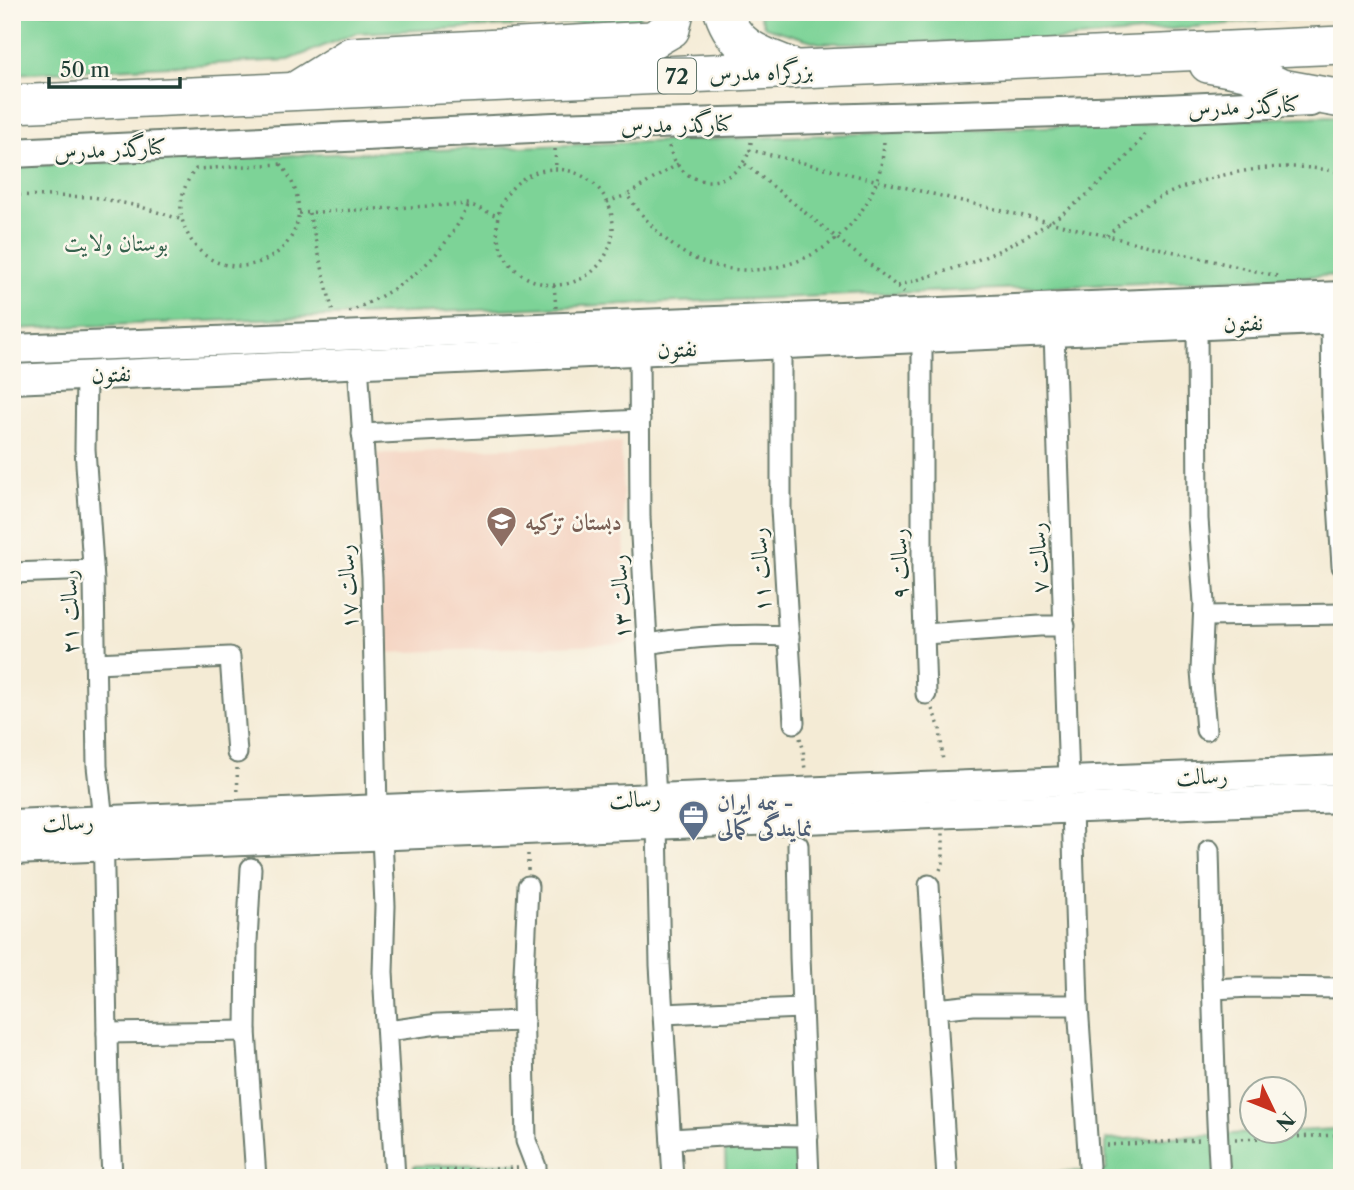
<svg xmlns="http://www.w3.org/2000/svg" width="1354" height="1190" viewBox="0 0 1354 1190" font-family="'Libre Caslon Text',Amiri,serif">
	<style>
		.built { fill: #f4d3c1 }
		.green { fill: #7dd397; stroke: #4e8866; stroke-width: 2 }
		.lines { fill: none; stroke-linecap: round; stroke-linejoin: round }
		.street-casing { stroke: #6a7a6c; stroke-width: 23 }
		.secondary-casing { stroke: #6a7a6c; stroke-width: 32 }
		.highway-casing { stroke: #6a7a6c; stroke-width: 40 }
		.path { stroke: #6a7a6c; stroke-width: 3.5; stroke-dasharray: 2 5; stroke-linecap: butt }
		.street { stroke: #fff; stroke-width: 19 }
		.secondary { stroke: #fff; stroke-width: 28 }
		.highway { stroke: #fff; stroke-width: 37 }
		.labels { text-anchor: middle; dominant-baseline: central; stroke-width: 5; stroke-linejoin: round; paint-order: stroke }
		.shield { fill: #fbf7ec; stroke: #61756b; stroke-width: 2 }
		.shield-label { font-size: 21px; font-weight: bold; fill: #1f3d34 }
		.street-label { font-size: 23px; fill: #1f3d34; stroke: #fbf7ec }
		.park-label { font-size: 23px; fill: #36624d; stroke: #fbf7ec }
		.education-label { font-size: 23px; font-weight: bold; fill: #785e54; stroke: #fbf7ec; text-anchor: start }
		.service-label { font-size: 23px; font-weight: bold; fill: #4e5e75; stroke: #fbf7ec; text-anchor: start }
	</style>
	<rect width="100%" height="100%" fill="#fbf7ec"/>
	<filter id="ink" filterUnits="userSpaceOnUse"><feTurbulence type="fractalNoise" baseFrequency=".0143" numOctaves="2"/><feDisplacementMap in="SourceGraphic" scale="14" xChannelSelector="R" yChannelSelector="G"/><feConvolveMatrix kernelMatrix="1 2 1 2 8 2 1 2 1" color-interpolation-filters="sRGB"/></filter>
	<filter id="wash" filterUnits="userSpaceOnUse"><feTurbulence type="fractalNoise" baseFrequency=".00686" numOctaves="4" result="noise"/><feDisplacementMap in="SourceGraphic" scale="28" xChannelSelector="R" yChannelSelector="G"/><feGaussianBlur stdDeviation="1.57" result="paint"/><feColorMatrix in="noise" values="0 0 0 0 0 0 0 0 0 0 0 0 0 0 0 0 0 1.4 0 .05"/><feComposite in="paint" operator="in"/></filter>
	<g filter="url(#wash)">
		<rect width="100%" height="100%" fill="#f4ebd5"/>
		<polygon class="built" points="621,442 628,643 384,653 377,454"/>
		<g class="green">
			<polygon points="12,12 641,12 639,20 356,33 289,60 12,74"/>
			<polygon points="758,12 1342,12 1342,13 1036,42 819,43 765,27"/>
			<polygon points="1330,116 1342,118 1342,275 12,329 12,166"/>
			<polygon points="1336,1129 1338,1160 1342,1161 1342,1178 920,1178 1106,1170 1106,1140"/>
			<polygon points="725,1149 797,1151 798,1178 726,1178"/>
			<polygon points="518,1163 519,1178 414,1178 414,1166"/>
		</g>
	</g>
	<g filter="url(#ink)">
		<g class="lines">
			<defs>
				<g id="street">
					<polyline points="1331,319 1332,408 1342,566"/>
					<polyline points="1197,325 1198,519 1204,603 1201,671 1206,730"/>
					<polyline points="1054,332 1069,781"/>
					<polyline points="922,338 922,573 926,694"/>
					<polyline points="781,344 781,509 794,723"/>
					<polyline points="639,351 640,518 656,798"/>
					<polyline points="358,363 372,577 377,809"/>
					<polyline points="86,376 85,449 94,580 97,766 103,820 108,1087 112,1178"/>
					<polyline points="362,434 640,420"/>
					<polyline points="12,573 93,570"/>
					<polyline points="1204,616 1342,614"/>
					<polyline points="925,634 1040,626 1065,626"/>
					<path d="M648,644c47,-8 93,-10 141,-8"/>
					<polyline points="95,663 230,657 237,753"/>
					<polyline points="1072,809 1078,1005 1089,1166"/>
					<polyline points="657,825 660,965 673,1178"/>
					<polyline points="382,836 385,906 383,972 395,1178"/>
					<polyline points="798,845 800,957 809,1178"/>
					<path d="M1209,850c3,109 4,219 11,328"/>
					<polyline points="251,868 247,942 246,1031 256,1178"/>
					<polyline points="929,885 947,1178"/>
					<polyline points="528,886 523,996 526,1141 536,1167 536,1178"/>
					<polyline points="1213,989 1251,987 1342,988"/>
					<polyline points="937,1009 973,1005 1078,1005"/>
					<polyline points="663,1014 801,1008"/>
					<polyline points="388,1031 438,1024 524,1021"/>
					<polyline points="107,1033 246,1031"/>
					<polyline points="671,1139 739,1135 808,1136"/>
				</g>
				<g id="secondary">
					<polyline points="12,153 554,127 1164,109 1310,102"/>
					<polyline points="12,349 1342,296"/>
					<polyline points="12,379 1342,319"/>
					<polyline points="12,824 1342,770"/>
					<polyline points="12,850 1342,798"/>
				</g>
				<g id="highway">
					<path d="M723,12c12,36 35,42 66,54"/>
					<polyline points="1208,64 1246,71 1281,88 1342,99"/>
					<polyline points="295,91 351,56 652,40 671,29 675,12"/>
					<polyline points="12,104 1342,45"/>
				</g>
			</defs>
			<use href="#street" class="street-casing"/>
			<use href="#secondary" class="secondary-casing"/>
			<use href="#highway" class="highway-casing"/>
			<g class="path">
				<polyline points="751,142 750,150 1107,236"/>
				<path d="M669,146c11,45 64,47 81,4"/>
				<polyline points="555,149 556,168"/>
				<path d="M281,164c66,89 -74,148 -99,55 -4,-17 3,-38 14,-50z"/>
				<path d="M678,164l-51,31c20,27 43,55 75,67 87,31 182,-31 182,-125"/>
				<polyline points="745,164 904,292"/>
				<circle cx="555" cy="227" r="58"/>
				<polyline points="12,195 93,197 138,206 183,220"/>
				<polyline points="607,202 627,195"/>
				<polyline points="299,213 469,204 497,216"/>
				<polyline points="309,213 333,313"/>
				<path d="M1277,276l-170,-40c10,-9 21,-21 33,-28 56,-33 137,-51 202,-35"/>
				<polyline points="554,285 556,308"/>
				<path d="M898,286c30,-10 62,-18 91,-31 62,-27 118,-70 159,-124"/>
				<path d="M349,312c57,-26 91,-50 120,-108"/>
				<polyline points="932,709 940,728 943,763"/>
				<polyline points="800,738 803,748 805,771"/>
				<polyline points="237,768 238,795"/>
				<polyline points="528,870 528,853"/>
				<polyline points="940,870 943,863 943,833"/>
				<polyline points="1235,1139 1342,1135"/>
				<polyline points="1106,1145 1200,1140"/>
				<polyline points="411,1172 519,1168"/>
				<polyline points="1049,1178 1075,1176"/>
			</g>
			<use href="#street" class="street"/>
			<use href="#secondary" class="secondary"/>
			<use href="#highway" class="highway"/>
		</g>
	</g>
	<defs>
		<symbol id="school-pin" viewBox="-11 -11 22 30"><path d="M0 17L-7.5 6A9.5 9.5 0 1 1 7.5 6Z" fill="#8d6e63" stroke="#fbf7ec"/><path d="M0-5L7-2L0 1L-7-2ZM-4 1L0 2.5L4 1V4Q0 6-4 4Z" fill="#fff"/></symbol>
		<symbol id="office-pin" viewBox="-11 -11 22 30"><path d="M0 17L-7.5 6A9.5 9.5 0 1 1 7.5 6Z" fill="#5c6f8a" stroke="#fbf7ec"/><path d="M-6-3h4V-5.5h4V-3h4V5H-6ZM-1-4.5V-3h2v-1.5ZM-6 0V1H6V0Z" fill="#fff"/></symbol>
	</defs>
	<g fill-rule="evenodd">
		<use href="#school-pin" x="484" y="504" width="35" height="47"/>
		<use href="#office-pin" x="676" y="798" width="35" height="47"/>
	</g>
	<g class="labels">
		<rect class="shield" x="658" y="58.5" width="38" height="35" rx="5"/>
		<g class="shield-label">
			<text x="677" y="76">72</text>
		</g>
		<g class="street-label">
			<text transform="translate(761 72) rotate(-2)">بزرگراه مدرس</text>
			<text transform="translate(1244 106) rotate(-3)">کنارگذر مدرس</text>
			<text transform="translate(677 124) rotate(-1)">کنارگذر مدرس</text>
			<text transform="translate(110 149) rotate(-3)">کنارگذر مدرس</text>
			<text transform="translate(1243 323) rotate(-3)">نفتون</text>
			<text transform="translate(677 349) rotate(-3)">نفتون</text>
			<text transform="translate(111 374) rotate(-3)">نفتون</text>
			<text transform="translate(1038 558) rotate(-92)">رسالت ۷</text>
			<text transform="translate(899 564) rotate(-91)">رسالت ۹</text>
			<text transform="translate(760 570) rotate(-93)">رسالت ۱۱</text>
			<text transform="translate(347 587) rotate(-93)">رسالت ۱۷</text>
			<text transform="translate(620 597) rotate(-93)">رسالت ۱۳</text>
			<text transform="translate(69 612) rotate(-91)">رسالت ۲۱</text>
			<text transform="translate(1202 776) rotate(-2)">رسالت</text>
			<text transform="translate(635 799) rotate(-2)">رسالت</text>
			<text transform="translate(68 822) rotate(-2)">رسالت</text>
		</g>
		<g class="park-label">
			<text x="116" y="243">بوستان ولایت</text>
		</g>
		<g class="education-label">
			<text x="525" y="522">دبستان تزکیه</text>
		</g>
		<g class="service-label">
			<text x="717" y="802">بیمه ایران -<tspan x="717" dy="26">نمایندگى کمالى</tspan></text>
		</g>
	</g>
	<rect width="1354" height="1190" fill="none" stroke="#fbf7ec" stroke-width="42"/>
	<g transform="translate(1273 1110) rotate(133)"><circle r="33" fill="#fbf7ec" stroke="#a3ada2" stroke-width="2"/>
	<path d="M0-5L12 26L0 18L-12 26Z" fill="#c8321e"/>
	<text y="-10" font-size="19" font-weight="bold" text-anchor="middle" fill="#1f3d34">N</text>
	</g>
	<path d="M49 77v10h131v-10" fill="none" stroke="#1f3d34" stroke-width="3.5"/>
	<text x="60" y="77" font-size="21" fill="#1f3d34" stroke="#fbf7ec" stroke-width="5" paint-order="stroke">50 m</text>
</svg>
